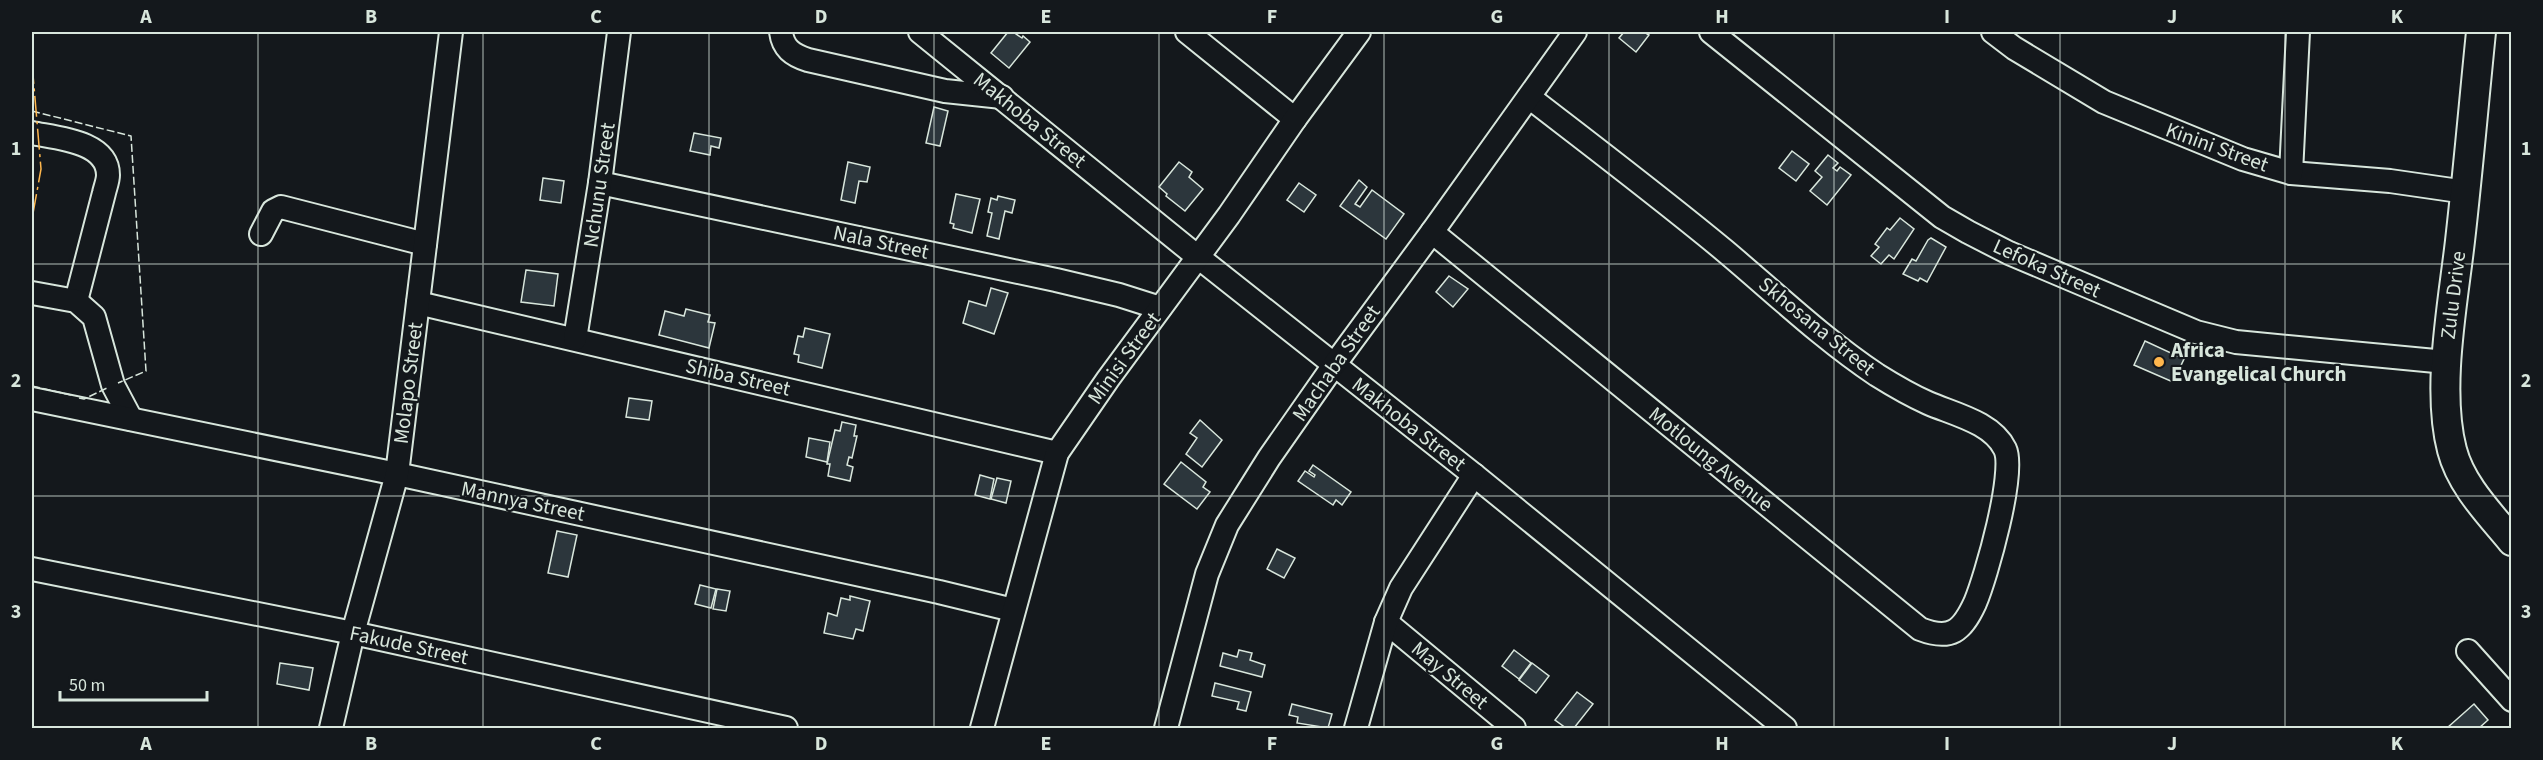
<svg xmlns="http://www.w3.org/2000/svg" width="2543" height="760" viewBox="0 0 2543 760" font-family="'Source Sans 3',sans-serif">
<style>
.building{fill:#2c363c;stroke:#d8e6dc;stroke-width:1.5}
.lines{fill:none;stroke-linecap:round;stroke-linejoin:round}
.minor-casing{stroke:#d8e6dc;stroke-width:26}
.major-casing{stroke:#d8e6dc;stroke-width:32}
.minor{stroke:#14181c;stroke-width:22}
.major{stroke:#14181c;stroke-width:28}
.fence{stroke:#d8e6dc;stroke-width:1.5;stroke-dasharray:8 3;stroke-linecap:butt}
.power{stroke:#ffb74d;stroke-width:1.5;stroke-dasharray:21 4.5 3 4.5;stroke-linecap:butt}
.grid{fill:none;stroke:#d8e6dc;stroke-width:1.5;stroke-opacity:0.55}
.poi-dot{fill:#ffb74d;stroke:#14181c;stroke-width:2}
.labels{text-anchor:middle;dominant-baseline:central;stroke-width:4.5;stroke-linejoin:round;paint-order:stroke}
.street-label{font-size:21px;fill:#d8e6dc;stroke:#14181c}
.poi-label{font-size:21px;font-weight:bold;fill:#d8e6dc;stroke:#14181c;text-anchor:start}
.neatline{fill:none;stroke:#d8e6dc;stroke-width:2}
.grid-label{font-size:20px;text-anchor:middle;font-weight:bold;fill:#d8e6dc}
</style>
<rect width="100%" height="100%" fill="#14181c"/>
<g class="building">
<path d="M1008 32H1013L1022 38 1023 36 1030 42 1009 68 991 53Z"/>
<path d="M1624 32H1644L1649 35 1636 52 1619 38Z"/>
<path d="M934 107 948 111 940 146 926 143Z"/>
<path d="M694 133 721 138 719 148 711 146 710 155 690 151Z"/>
<path d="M1792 151 1809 164 1796 181 1779 168Z"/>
<path d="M1828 155 1838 163 1833 168 1837 171 1840 167 1851 175 1827 205 1810 191 1822 177 1815 171Z"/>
<path d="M848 162 870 167 867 182 859 181 855 203 841 200Z"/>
<path d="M1179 162 1192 172 1189 177 1203 189 1185 211 1166 196 1167 194 1159 187Z"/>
<path d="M543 178 564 181 561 203 540 200Z"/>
<path d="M1359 180 1367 187 1355 204 1360 207 1372 190 1404 214 1386 239 1340 206Z"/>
<path d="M1299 183 1316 195 1304 212 1287 200Z"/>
<path d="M956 194 980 199 972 233 953 228 954 224 950 223Z"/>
<path d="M998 196 1015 200 1012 213 1005 211 999 239 987 236 992 213 988 212 991 198 997 200Z"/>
<path d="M1900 218 1914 229 1894 259 1889 255 1881 264 1871 256 1879 247 1875 244 1887 228 1890 230Z"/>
<path d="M1931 238 1946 247 1927 282 1920 278 1918 281 1903 274 1912 259 1916 261 1928 240Z"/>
<path d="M526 270 558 274 554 306 521 302Z"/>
<path d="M1449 276 1468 289 1453 307 1436 292Z"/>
<path d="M991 288 1008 293 994 334 963 323 969 301 986 306Z"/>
<path d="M686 309 710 315 708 322 715 323 709 348 659 335 665 311 684 316Z"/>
<path d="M805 328 830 334 822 368 798 362 799 355 794 354 798 336 803 337Z"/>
<path d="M2145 341 2184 359 2173 382 2134 365Z"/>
<path d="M629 398 652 401 649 420 626 417Z"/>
<path d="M1200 420 1222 440 1202 467 1186 454 1197 438 1190 433Z"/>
<path d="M842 422 856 425 854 436H857L852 458 849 457 847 465 853 467 850 481 828 476 830 464H827L835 430 840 431Z"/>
<path d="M809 438 830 442 827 462 806 457Z"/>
<path d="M1181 462 1206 482 1203 487 1210 492 1197 509 1164 484Z"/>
<path d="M1313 465 1351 492 1342 505 1336 500 1333 505 1298 481 1305 471 1314 477 1315 475 1309 471Z"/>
<path d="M980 475 994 479 990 499 975 495Z"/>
<path d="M997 478 1011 481 1006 503 991 499Z"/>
<path d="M557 531 577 535 568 577 548 573Z"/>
<path d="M1277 549 1295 558 1284 578 1267 569Z"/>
<path d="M700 585 716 589 711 608 695 604Z"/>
<path d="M717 589 730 591 726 611 713 609Z"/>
<path d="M850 596 870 601 863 631 856 629 853 639 824 633 828 613 837 616 841 598 850 600Z"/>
<path d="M1239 650 1252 653 1250 660 1265 665 1262 677 1220 666 1223 653 1237 657Z"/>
<path d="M1514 650 1531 663 1519 679 1502 666Z"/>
<path d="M280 663 313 668 309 690 277 684Z"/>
<path d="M1532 663 1549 676 1536 693 1519 680Z"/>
<path d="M1215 683 1251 692 1246 711 1237 709 1239 702 1212 696Z"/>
<path d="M1577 692 1593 704 1574 728H1566L1555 720Z"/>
<path d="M1292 704 1332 714 1328 728 1297 723 1298 717 1289 715Z"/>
<path d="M2474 704 2488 720 2479 728H2447Z"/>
</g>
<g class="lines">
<defs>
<g id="minor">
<path d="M781 32C783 48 792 55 808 60L945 91 1002 97"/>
<path d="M920 32 1198 257 1474 475 1785 728"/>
<path d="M1187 32 1295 119"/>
<path d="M1711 32 1942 217 1968 232 2009 253 2196 332 2236 342 2446 362"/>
<path d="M1993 32 2014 48 2104 102 2243 159 2291 173 2390 181 2466 192"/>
<path d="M32 133C56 138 108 141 108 175 108 181 105 188 104 193L76 301"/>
<path d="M2291 173 2298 32"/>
<path d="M600 183 1056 280 1119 295 1160 308"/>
<path d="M1432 232 1920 629C1951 641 1962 631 1975 603 1986 577 2016 472 2005 449 1992 422 1953 414 1928 403 1910 395 1893 385 1877 375 1823 339 1775 293 1725 251 1661 198 1595 148 1529 97"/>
<path d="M261 234 273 211 281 207 425 244"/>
<path d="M32 293 76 301 94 317 113 385 131 419"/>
<path d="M418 303 1057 453"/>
<path d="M575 339 600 183 619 32"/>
<path d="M32 399 397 474 939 592 1013 610"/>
<path d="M32 569 353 633 786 728"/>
<path d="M1386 622 1514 728"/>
<path d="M2468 651 2512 700"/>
<path d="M331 728 353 633 397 474 451 32"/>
<path d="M982 728 1057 453 1108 379 1229 215 1295 119 1359 32"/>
<path d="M1166 728 1207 574 1227 525 1269 458 1334 365 1432 232 1575 32"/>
<path d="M1356 728 1386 622 1401 588 1474 475"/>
</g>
<path id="major" d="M2481 32C2474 101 2468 171 2460 241 2453 303 2436 389 2452 450 2461 485 2489 513 2512 541"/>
</defs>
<use href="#minor" class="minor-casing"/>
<use href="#major" class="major-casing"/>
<use href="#minor" class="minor"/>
<use href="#major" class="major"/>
<g class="fence">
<path d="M32 111 131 136 146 371 118 383"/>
<path d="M32 386 71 395"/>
<path d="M79 398 84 399 107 388"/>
</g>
<path class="power" d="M32 63 41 169 32 219"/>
</g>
<path class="grid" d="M258 32V728M483 32V728M709 32V728M934 32V728M1159 32V728M1384 32V728M1609 32V728M1834 32V728M2060 32V728M2285 32V728M32 264H2512M32 496H2512"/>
<circle class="poi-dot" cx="2159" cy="362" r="6"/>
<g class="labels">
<g class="street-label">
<text transform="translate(1030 120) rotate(39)">Makhoba Street</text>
<text transform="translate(2217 147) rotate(20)">Kinini Street</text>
<text transform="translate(599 185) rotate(-82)">Nchunu Street</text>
<text transform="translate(881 242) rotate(12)">Nala Street</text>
<text transform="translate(2047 268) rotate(24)">Lefoka Street</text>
<text transform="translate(2453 295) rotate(-83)">Zulu Drive</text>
<text transform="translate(1817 326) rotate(39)">Skhosana Street</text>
<text transform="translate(1124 358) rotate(-54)">Minisi Street</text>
<text transform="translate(1336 363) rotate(-55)">Machaba Street</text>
<text transform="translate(738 377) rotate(13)">Shiba Street</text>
<text transform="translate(408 383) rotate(-83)">Molapo Street</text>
<text transform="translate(1409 424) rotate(38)">Makhoba Street</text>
<text transform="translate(1711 459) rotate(39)">Motloung Avenue</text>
<text transform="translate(523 501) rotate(12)">Mannya Street</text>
<text transform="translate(409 645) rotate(12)">Fakude Street</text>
<text transform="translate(1450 675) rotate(40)">May Street</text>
</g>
<g class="poi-label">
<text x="2171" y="350">Africa<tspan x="2171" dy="24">Evangelical Church</tspan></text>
</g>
</g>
<rect width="2543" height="760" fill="none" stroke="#14181c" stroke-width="66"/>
<path d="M60 691v9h147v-9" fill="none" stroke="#d8e6dc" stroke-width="3"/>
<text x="69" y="691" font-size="18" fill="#d8e6dc" stroke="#14181c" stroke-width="4.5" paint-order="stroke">50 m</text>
<rect x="33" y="33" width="2477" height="694" class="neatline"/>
<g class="grid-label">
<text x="146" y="23">A</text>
<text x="371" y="23">B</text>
<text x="596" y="23">C</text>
<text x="821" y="23">D</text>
<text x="1046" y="23">E</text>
<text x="1272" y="23">F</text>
<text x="1497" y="23">G</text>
<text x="1722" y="23">H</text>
<text x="1947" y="23">I</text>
<text x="2172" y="23">J</text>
<text x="2397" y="23">K</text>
<text x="16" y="155">1</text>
<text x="2526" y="155">1</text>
<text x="16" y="387">2</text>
<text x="2526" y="387">2</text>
<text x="16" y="618">3</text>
<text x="2526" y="618">3</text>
<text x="146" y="750">A</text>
<text x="371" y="750">B</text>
<text x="596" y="750">C</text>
<text x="821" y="750">D</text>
<text x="1046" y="750">E</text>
<text x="1272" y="750">F</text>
<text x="1497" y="750">G</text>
<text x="1722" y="750">H</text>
<text x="1947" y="750">I</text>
<text x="2172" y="750">J</text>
<text x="2397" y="750">K</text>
</g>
</svg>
